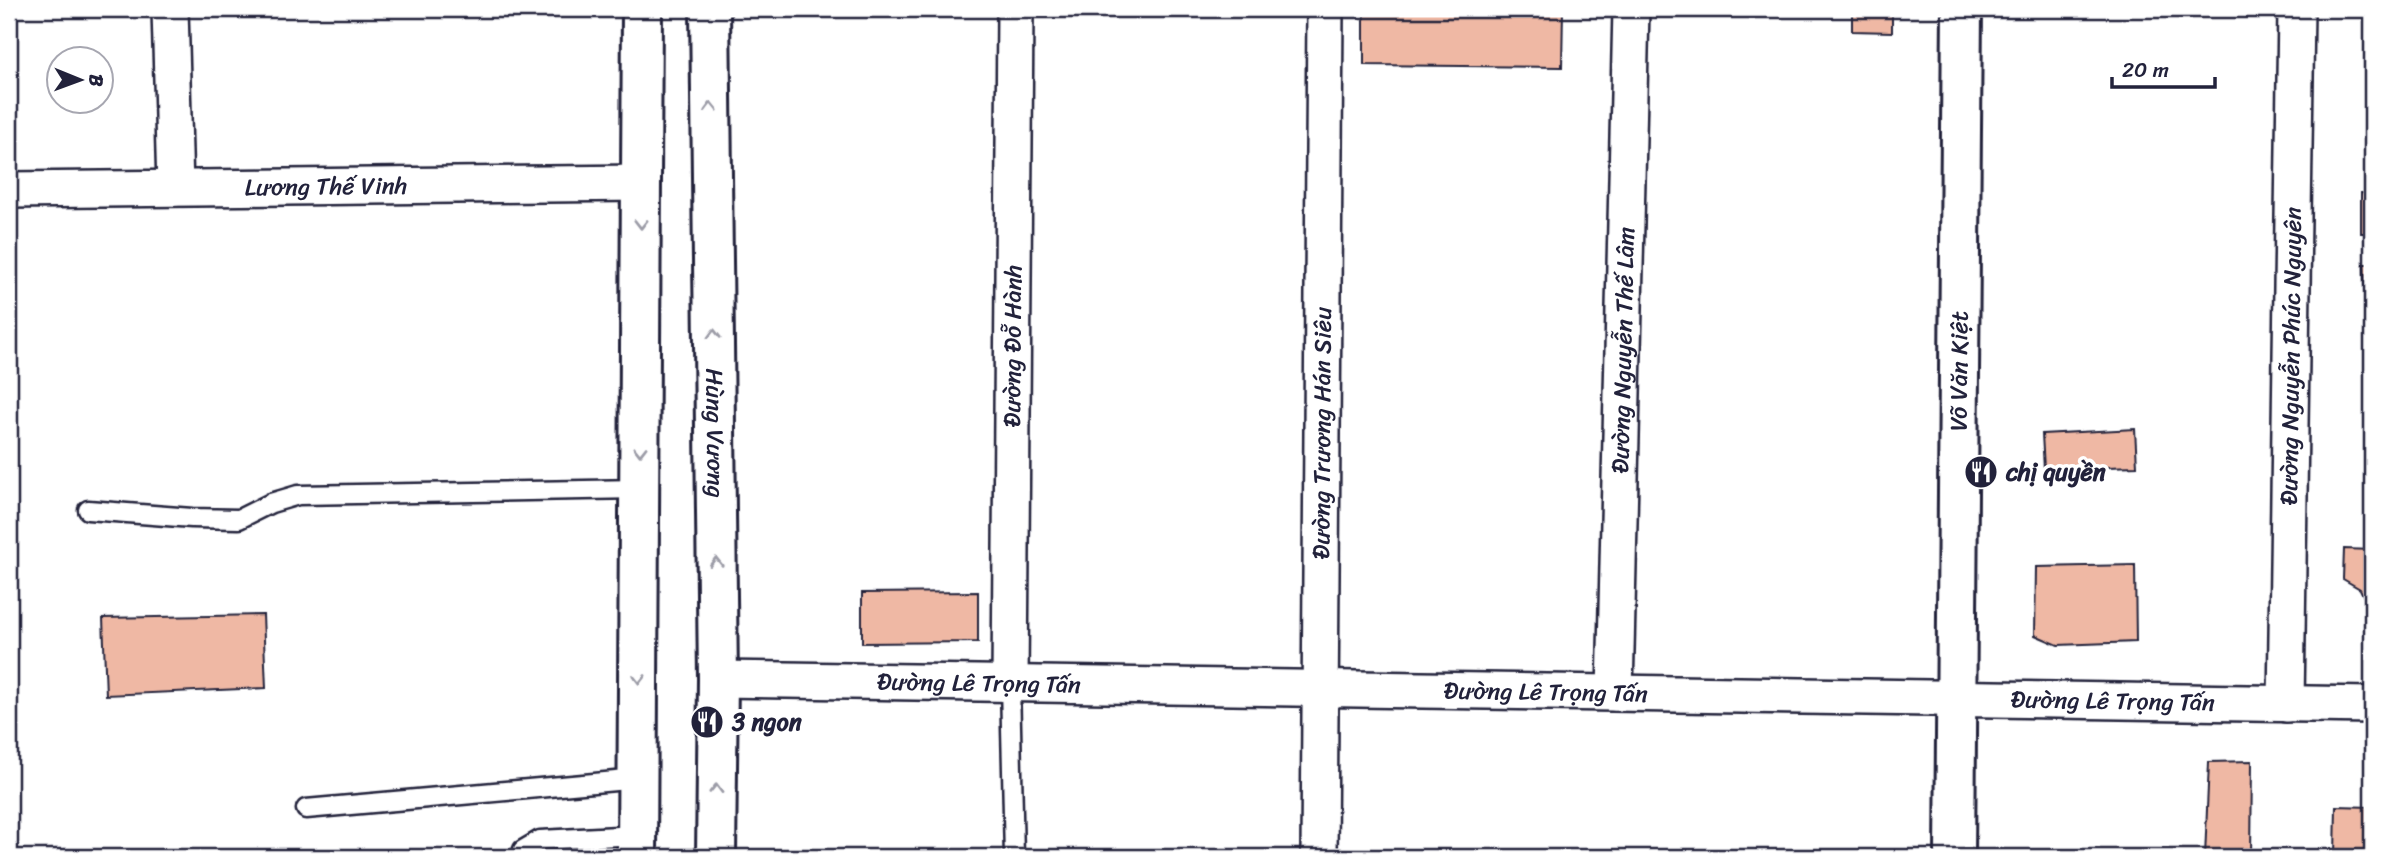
<svg xmlns="http://www.w3.org/2000/svg" width="2381" height="866" viewBox="0 0 2381 866" font-family="Sriracha,sans-serif">
<style>
.building{fill:#efb8a4;stroke:#22223b;stroke-width:2}
.lines{fill:none;stroke-linecap:round;stroke-linejoin:round}
.service-casing{stroke:#22223b;stroke-width:23}
.minor-casing{stroke:#22223b;stroke-width:40}
.tertiary-casing{stroke:#22223b;stroke-width:44}
.primary-casing{stroke:#22223b;stroke-width:44}
.service{stroke:#fff;stroke-width:18}
.minor{stroke:#fff;stroke-width:35}
.tertiary{stroke:#fff;stroke-width:38}
.primary{stroke:#fff;stroke-width:38}
.oneway{stroke:#9c9ca7}
.labels{text-anchor:middle;dominant-baseline:central;stroke-width:7;stroke-linejoin:round;paint-order:stroke}
.street-label{font-size:24px;fill:#22223b;stroke:#fff}
.poi-label{font-size:24px;font-weight:bold;fill:#22223b;stroke:#fff;text-anchor:start}
</style>
<rect width="100%" height="100%" fill="#fff"/>
<filter id="ink" filterUnits="userSpaceOnUse"><feTurbulence type="fractalNoise" baseFrequency=".0143" numOctaves="2"/><feDisplacementMap in="SourceGraphic" scale="14" xChannelSelector="R" yChannelSelector="G"/><feConvolveMatrix kernelMatrix="1 2 1 2 8 2 1 2 1" color-interpolation-filters="sRGB"/></filter>
<g filter="url(#ink)">
<g class="building">
<path d="M1364 9H1563L1562 67 1364 65Z"/>
<path d="M1852 9H1892V32L1852 31Z"/>
<path d="M2361 193 2372 194V233H2361Z"/>
<path d="M2364 264H2372V291L2365 292Z"/>
<path d="M2135 429 2137 466 2044 469 2042 434Z"/>
<path d="M2344 549 2372 550V614L2360 589 2343 579Z"/>
<path d="M2135 565 2136 642 2058 645 2035 635 2036 567Z"/>
<path d="M978 592V642L862 643V593Z"/>
<path d="M263 615 266 688 106 695 103 618Z"/>
<path d="M2252 761 2251 857H2205L2209 762Z"/>
<path d="M2336 806 2372 807V857H2335Z"/>
</g>
<g class="lines">
<defs>
<g id="service">
<path d="M88 510 192 518 239 519 271 503 298 495 640 489"/>
<path d="M1010 684 1014 857"/>
<path d="M306 809 638 779"/>
<path d="M523 857V850L540 840 638 835"/>
</g>
<g id="minor">
<path d="M170 9 175 188"/>
<path id="s1" d="M9 190 642 183"/>
<path id="s2" d="M718 679 2372 705"/>
<path id="s3" d="M1010 684 1015 9"/>
<path id="s4" d="M1615 693 1631 9"/>
<path id="s5" d="M2286 704 2296 9"/>
<path id="s6" d="M1319 857 1325 9"/>
</g>
<g id="tertiary">
<path id="s7" d="M1955 857 1962 9"/>
</g>
<g id="primary">
<path id="s8" d="M710 9 718 679 716 857"/>
<path d="M637 857 642 9"/>
</g>
</defs>
<use href="#service" class="service-casing"/>
<use href="#minor" class="minor-casing"/>
<use href="#tertiary" class="tertiary-casing"/>
<use href="#primary" class="primary-casing"/>
<use href="#service" class="service"/>
<use href="#minor" class="minor"/>
<use href="#tertiary" class="tertiary"/>
<use href="#primary" class="primary"/>
</g>
<defs><path id="oneway-chevron" d="M-2-3.5L2.5 0L-2 3.5" fill="none" stroke-width="1.6" stroke-linecap="round" stroke-linejoin="round" transform="scale(1.75)"/></defs>
<g class="oneway">
<use href="#oneway-chevron" transform="translate(711 107) rotate(-91)"/>
<use href="#oneway-chevron" transform="translate(641 224) rotate(90)"/>
<use href="#oneway-chevron" transform="translate(714 334) rotate(-91)"/>
<use href="#oneway-chevron" transform="translate(640 451) rotate(90)"/>
<use href="#oneway-chevron" transform="translate(716 562) rotate(-91)"/>
<use href="#oneway-chevron" transform="translate(639 679) rotate(90)"/>
<use href="#oneway-chevron" transform="translate(716 789) rotate(-89)"/>
</g>
</g>
<defs>
<symbol id="restaurant-disc" viewBox="-11 -11 22 22"><circle r="9.5" fill="#22223b" stroke="#fff"/><path d="M-5-6h1v4h1v-4h1v4h1v-4h1v5L-1.5 .5V6h-2V.5L-5-1ZM5-6V6H3V1.5H1.5Q1.5-4 5-6Z" fill="#fff"/></symbol>
</defs>
<g fill-rule="evenodd">
<use href="#restaurant-disc" x="1962" y="453" width="38" height="38"/>
<use href="#restaurant-disc" x="688" y="703" width="38" height="38"/>
</g>
<g class="labels">
<g class="street-label">
<text stroke="none"><textPath href="#s1" startOffset="317">Lương Thế Vinh</textPath></text>
<text stroke="none"><textPath href="#s3" startOffset="338">Đường Đỗ Hành</textPath></text>
<text stroke="none"><textPath href="#s4" startOffset="343">Đường Nguyễn Thế Lâm</textPath></text>
<text stroke="none"><textPath href="#s5" startOffset="348">Đường Nguyễn Phúc Nguyên</textPath></text>
<text stroke="none"><textPath href="#s7" startOffset="486">Võ Văn Kiệt</textPath></text>
<text stroke="none"><textPath href="#s8" startOffset="424">Hùng Vương</textPath></text>
<text stroke="none"><textPath href="#s6" startOffset="424">Đường Trương Hán Siêu</textPath></text>
<text stroke="none"><textPath href="#s2" startOffset="261">Đường Lê Trọng Tấn</textPath></text>
<text stroke="none"><textPath href="#s2" startOffset="828">Đường Lê Trọng Tấn</textPath></text>
<text stroke="none"><textPath href="#s2" startOffset="1395">Đường Lê Trọng Tấn</textPath></text>
</g>
<g class="poi-label">
<text x="2006" y="472">chị quyền</text>
<text x="732" y="722">3 ngon</text>
</g>
</g>
<rect width="2381" height="866" fill="none" stroke="#fff" stroke-width="35"/>
<rect x="18" y="18" width="2346" height="831" fill="none" stroke="#22223b" stroke-width="2.5" filter="url(#ink)"/>
<g transform="translate(80 80) rotate(91)"><circle r="33" fill="#ffffff" stroke="#a7a7b1" stroke-width="2"/>
<path d="M0-5L12 26L0 18L-12 26Z" fill="#22223b"/>
<text y="-10" font-size="19" font-weight="bold" text-anchor="middle" fill="#22223b">B</text>
</g>
<path d="M2112 77v10h103v-10" fill="none" stroke="#22223b" stroke-width="3.5"/>
<text x="2122" y="77" font-size="21" fill="#22223b" stroke="#ffffff" stroke-width="5" paint-order="stroke">20 m</text>
</svg>
